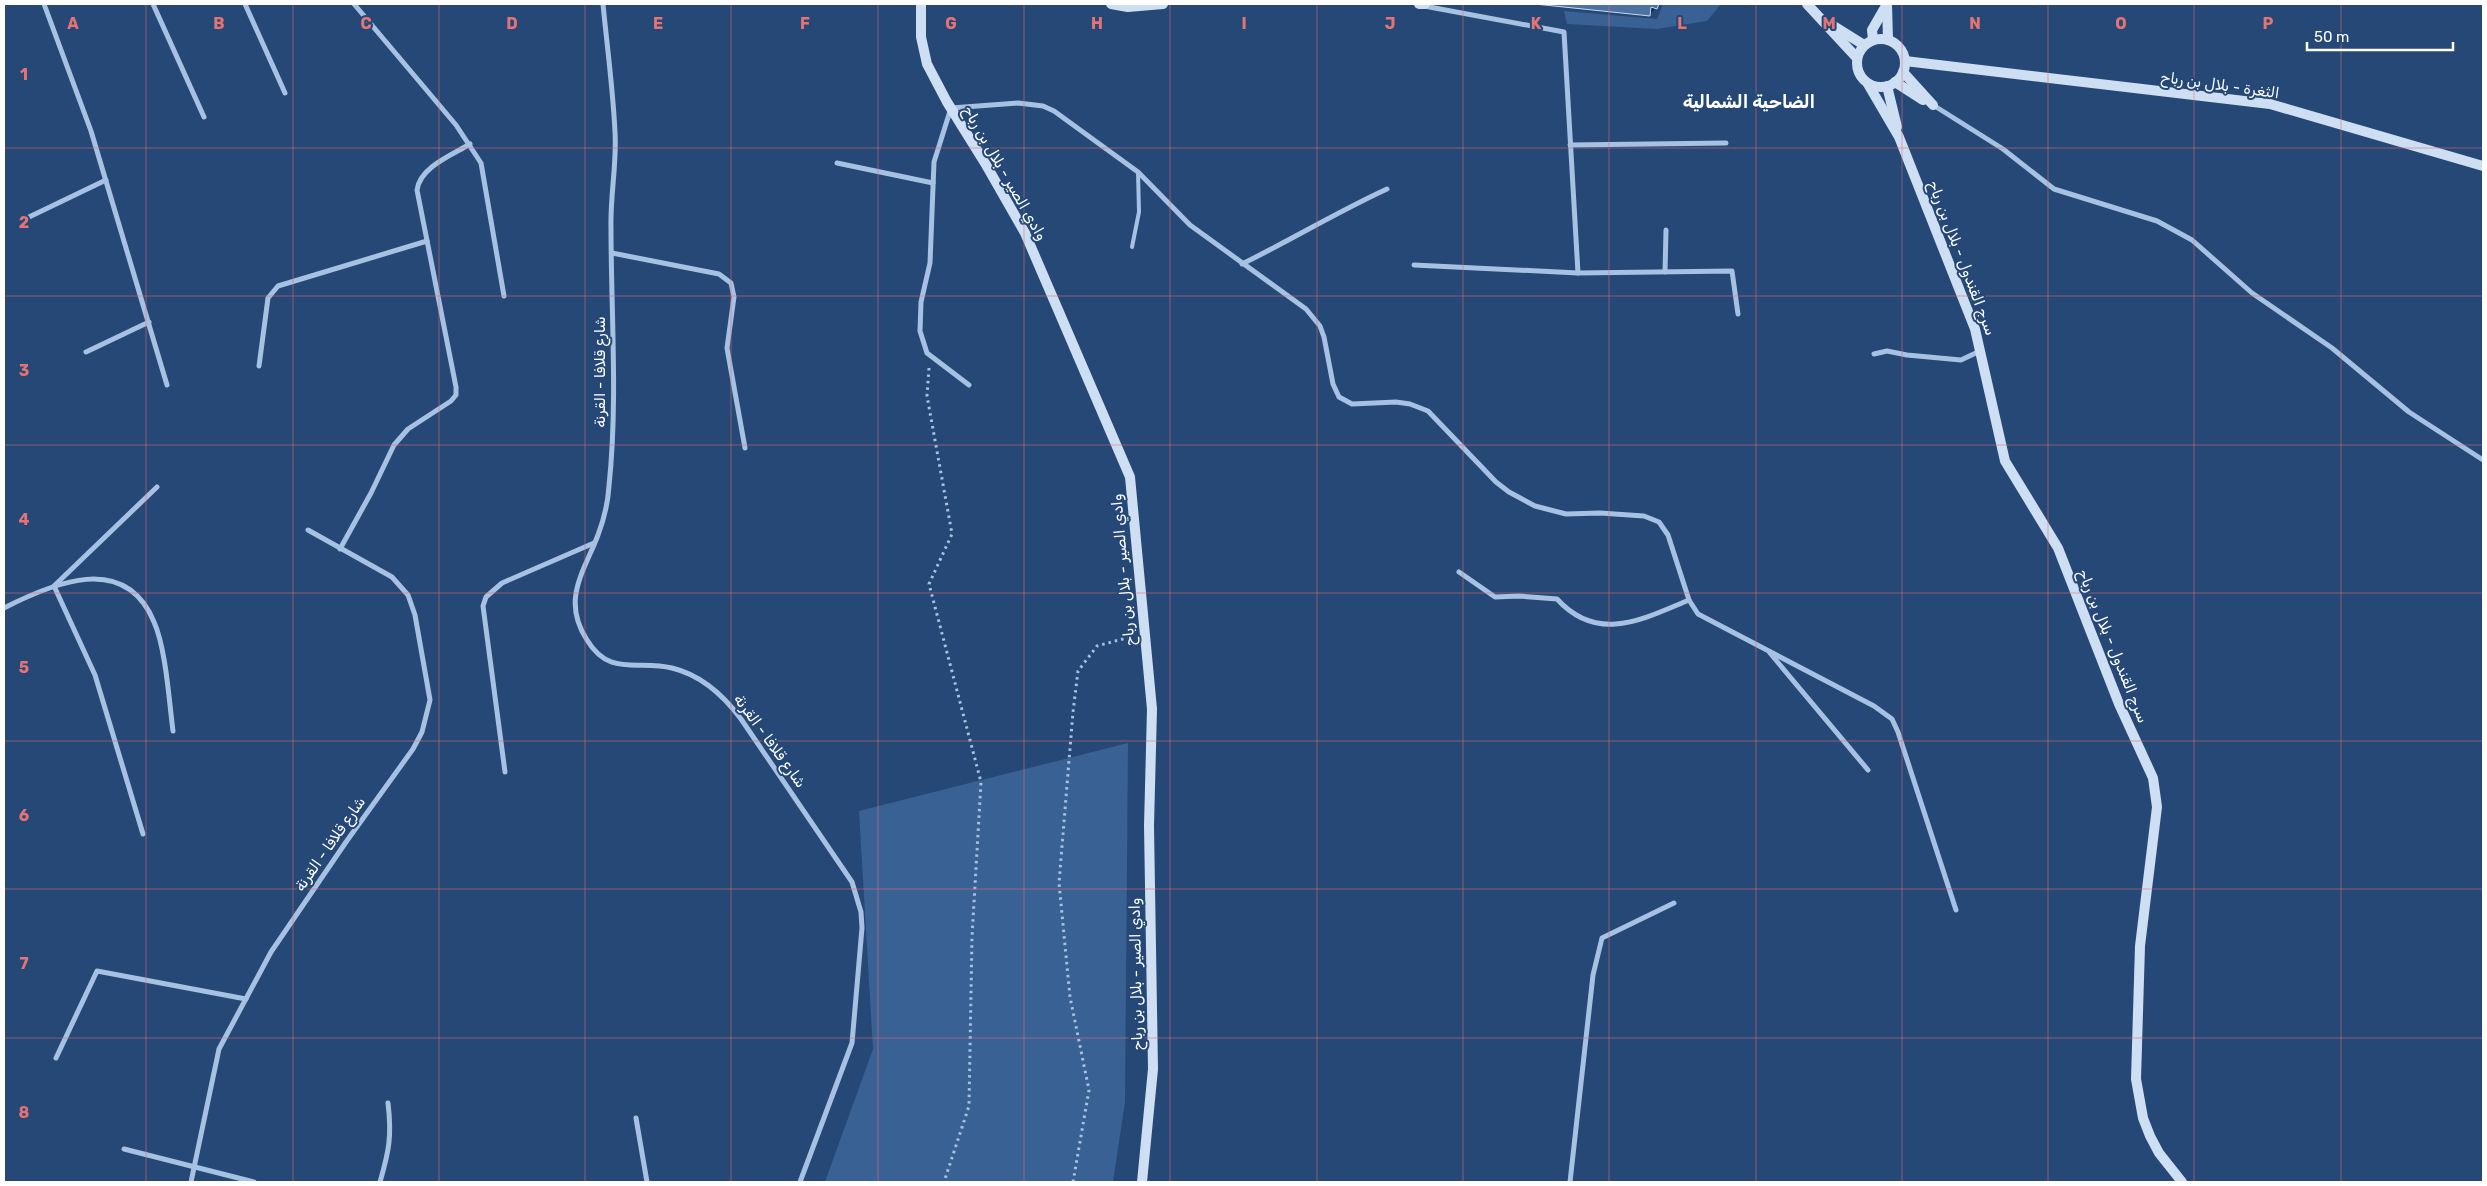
<svg xmlns="http://www.w3.org/2000/svg" width="2487" height="1186" viewBox="0 0 2487 1186" font-family="Rubik,'Noto Sans Arabic',sans-serif">
<style>
.green{fill:#396194}
.shadow{fill:#0007}
.building{fill:#4d71a0;stroke:#c8dbf2}
.lines{fill:none;stroke-linecap:round;stroke-linejoin:round}
.path{stroke:#a6c1e2;stroke-width:3;stroke-dasharray:2.5 4;stroke-linecap:butt}
.lane{stroke:#a6c1e2;stroke-width:4}
.street{stroke:#a6c1e2;stroke-width:5}
.secondary{stroke:#cedef3;stroke-width:10}
.grid{fill:none;stroke:#e47373;stroke-width:1;stroke-opacity:0.55}
.labels{text-anchor:middle;dominant-baseline:central;stroke-width:4;stroke-linejoin:round;paint-order:stroke}
.street-label{font-size:15px;fill:#fff;stroke:#254876}
.quarter-label{font-size:18px;font-weight:bold;fill:#fff;stroke:#254876}
.grid-label{font-size:16px;text-anchor:middle;font-weight:bold;fill:#e47373;stroke:#254876;stroke-width:4;stroke-linejoin:round;paint-order:stroke}
</style>
<rect width="100%" height="100%" fill="#254876"/>
<g class="green">
<path d="M1663 4H1721L1707 21 1657 29 1567 24 1564 11 1657 19Z"/>
<path d="M1128 743 1125 1102 1113 1182H825L873 1049 859 811Z"/>
</g>
<path class="shadow" d="M1547 4H1660L1649 15Z"/>
<path class="building" d="M1535 4H1659L1657 9 1651 7 1650 16Z"/>
<g class="lines">
<g class="path">
<path d="M929 368 927 396 952 534 929 584 981 782 972 937 969 1106 944 1182"/>
<path d="M1073 1182 1089 1090 1070 997 1059 883 1073 712 1078 671 1097 646 1130 637"/>
</g>
<path class="lane" d="M1132 247 1139 212 1138 172"/>
<g class="street">
<path d="M44 4 91 131 167 385"/>
<path d="M153 4 204 117"/>
<path d="M245 4 285 93"/>
<path d="M354 4 456 125 481 163 504 296"/>
<path d="M603 4C607 46 613 89 615 132 617 164 610 196 611 228 611 314 618 400 609 486 608 503 604 519 598 535 584 572 561 600 587 640 610 678 638 659 672 668 701 675 724 696 741 719L852 882 861 912 862 928 852 1043 800 1182"/>
<path d="M1424 6 1564 32 1578 273 1732 271 1738 314"/>
<path d="M1933 105 2003 149 2054 189 2157 221 2192 240 2252 293 2332 348 2409 412 2483 460"/>
<path d="M1570 145 1726 143"/>
<path d="M837 163 933 183"/>
<path d="M27 218 106 180"/>
<path d="M612 253 719 274 731 283 734 297 727 348 745 448"/>
<path d="M1242 264C1291 240 1337 212 1387 189"/>
<path d="M1414 265 1578 273"/>
<path d="M1665 272 1666 230"/>
<path d="M86 352 149 322"/>
<path d="M1874 354 1887 351 1907 355 1961 360 1980 351"/>
<path d="M259 366 268 298 278 286 427 241"/>
<path d="M969 385 927 353 920 331 921 302 930 263 934 162 951 108 1018 103 1043 106 1054 111 1138 172 1190 225 1306 309 1320 326 1324 337 1333 384 1339 397 1352 404 1396 402 1410 404 1428 411 1496 482 1509 492 1535 506 1566 514 1600 513 1644 516 1659 522 1668 535 1689 600 1698 614 1874 706 1892 719 1898 732 1956 910"/>
<path d="M340 549 371 493 394 445 408 429 451 401 456 395V387L417 190C420 167 452 155 470 144"/>
<path d="M1459 572 1495 597 1519 596 1557 599C1598 644 1643 619 1689 600"/>
<path d="M4 608C53 583 125 552 154 622 166 649 169 701 173 731"/>
<path d="M1770 653 1868 770"/>
<path d="M505 772 483 606 486 597 502 583 594 543"/>
<path d="M143 834 95 675 54 586 157 487"/>
<path d="M56 1058 97 971 246 999"/>
<path d="M636 1118 647 1182"/>
<path d="M124 1149 254 1182"/>
<path d="M191 1182 219 1049 271 952 346 842 413 749 422 732 430 700 415 615 408 595 392 577 308 530"/>
<path d="M380 1182C389 1151 392 1136 388 1103"/>
<path d="M1570 1182 1593 975 1602 938 1674 903"/>
</g>
<g class="secondary">
<path d="M921 4V37L927 64 947 102 985 163 1025 233 1130 477 1152 709 1149 826 1153 1069 1142 1182"/>
<path d="M1111 4 1128 7 1163 4"/>
<path d="M1419 4H1425"/>
<path d="M1807 4 1857 58"/>
<path d="M1887 4 1888 40"/>
<path d="M1832 25 1864 45"/>
<circle cx="1881" cy="63" r="24"/>
<path d="M1873 40 1872 30 1887 4"/>
<path d="M1905 61 2270 104 2483 166"/>
<path d="M1903 72 1933 105"/>
<path d="M1895 82 1923 100"/>
<path d="M1868 84 1899 137 1975 329 2005 461 2058 548 2119 704 2153 778 2157 807 2140 946 2136 1079 2143 1118 2150 1136 2159 1153 2182 1182"/>
<path d="M1887 86 1897 127"/>
</g>
</g>
<path class="grid" d="M146 4V1182M293 4V1182M439 4V1182M585 4V1182M731 4V1182M878 4V1182M1024 4V1182M1170 4V1182M1317 4V1182M1463 4V1182M1609 4V1182M1756 4V1182M1902 4V1182M2048 4V1182M2194 4V1182M2341 4V1182M4 148H2483M4 296H2483M4 445H2483M4 593H2483M4 741H2483M4 889H2483M4 1038H2483"/>
<g class="labels">
<g class="street-label">
<text transform="translate(2220 85) rotate(8)">الثغرة - بلال بن رباح</text>
<text transform="translate(1005 173) rotate(60)">وادي الصير - بلال بن رباح</text>
<text transform="translate(1962 258) rotate(69)">سرج القندول - بلال بن رباح</text>
<text transform="translate(600 372) rotate(-90)">شارع قلافا - القرنة</text>
<text transform="translate(1123 570) rotate(-95)">وادي الصير - بلال بن رباح</text>
<text transform="translate(2113 646) rotate(68)">سرج القندول - بلال بن رباح</text>
<text transform="translate(770 741) rotate(54)">شارع قلافا - القرنة</text>
<text transform="translate(330 844) rotate(-55)">شارع قلافا - القرنة</text>
<text transform="translate(1136 974) rotate(-91)">وادي الصير - بلال بن رباح</text>
</g>
<g class="quarter-label">
<text x="1749" y="102">الضاحية الشمالية</text>
</g>
</g>
<g class="grid-label">
<text x="73" y="29">A</text>
<text x="219" y="29">B</text>
<text x="366" y="29">C</text>
<text x="512" y="29">D</text>
<text x="658" y="29">E</text>
<text x="805" y="29">F</text>
<text x="951" y="29">G</text>
<text x="1097" y="29">H</text>
<text x="1244" y="29">I</text>
<text x="1390" y="29">J</text>
<text x="1536" y="29">K</text>
<text x="1682" y="29">L</text>
<text x="1829" y="29">M</text>
<text x="1975" y="29">N</text>
<text x="2121" y="29">O</text>
<text x="2268" y="29">P</text>
<text x="24" y="80">1</text>
<text x="24" y="228">2</text>
<text x="24" y="376">3</text>
<text x="24" y="525">4</text>
<text x="24" y="673">5</text>
<text x="24" y="821">6</text>
<text x="24" y="969">7</text>
<text x="24" y="1118">8</text>
</g>
<rect width="2487" height="1186" fill="none" stroke="#ffffff" stroke-width="10"/>
<path d="M2307 42v8h146v-8" fill="none" stroke="#ffffff" stroke-width="2.5"/>
<text x="2314" y="42" font-size="15" fill="#ffffff" stroke="#254876" stroke-width="4" paint-order="stroke">50 m</text>
</svg>
